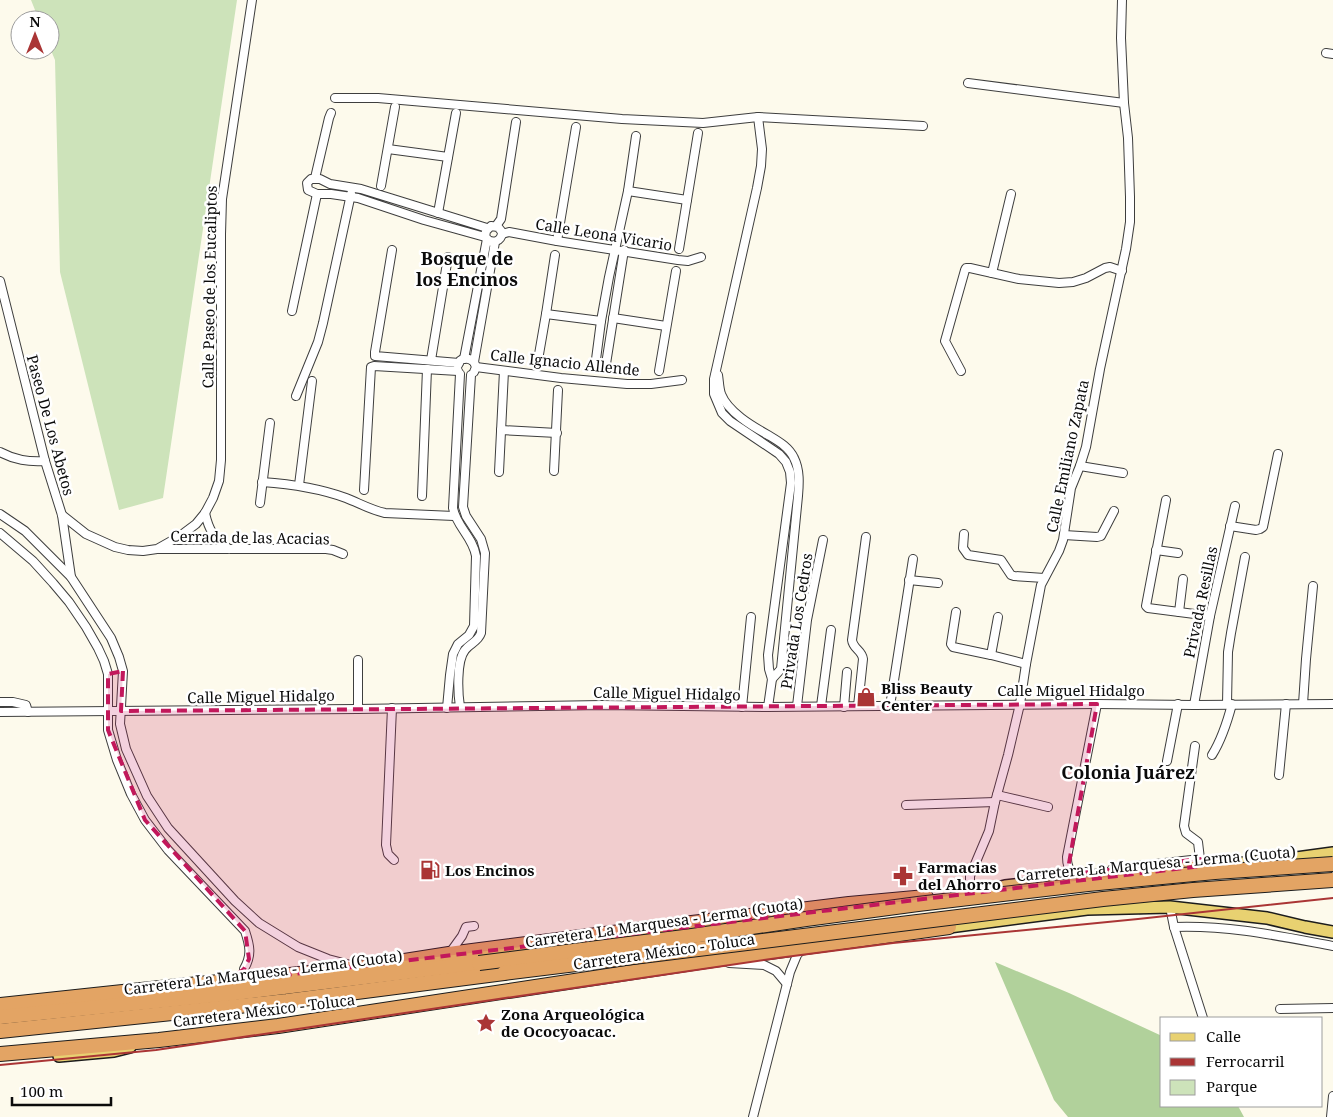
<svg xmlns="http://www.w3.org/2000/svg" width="1333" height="1117" viewBox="0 0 1333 1117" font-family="'Noto Serif',serif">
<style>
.green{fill:#cde3ba}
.forest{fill:#b1d19b}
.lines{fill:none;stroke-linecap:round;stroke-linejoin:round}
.primary-tunnel{stroke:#d9d6ca;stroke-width:11;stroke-dasharray:11 5.5;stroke-linecap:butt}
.minor-casing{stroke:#3e3e3e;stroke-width:10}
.primary-casing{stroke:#1c1c1c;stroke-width:14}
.motorway-casing{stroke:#1c1c1c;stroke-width:16}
.minor{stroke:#fff;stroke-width:8}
.primary{stroke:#e8d171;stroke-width:11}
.motorway{stroke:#e3a464;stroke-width:14}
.rail{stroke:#aa3535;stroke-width:2}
.motorway-bridge-casing{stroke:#1c1c1c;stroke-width:16;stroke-linecap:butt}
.motorway-bridge{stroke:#e3a464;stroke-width:14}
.marked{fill:#c2185b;fill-opacity:0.2;stroke:#c2185b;stroke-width:4;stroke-dasharray:10 6;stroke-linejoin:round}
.labels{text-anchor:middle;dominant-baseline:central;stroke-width:5;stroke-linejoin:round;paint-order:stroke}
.street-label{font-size:15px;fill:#0b0b0b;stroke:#fff}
.poi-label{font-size:15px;font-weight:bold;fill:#0b0b0b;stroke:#fff;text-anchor:start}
.quarter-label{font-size:18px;font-weight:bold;fill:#0b0b0b;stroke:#fff}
</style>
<rect width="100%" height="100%" fill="#fdfaec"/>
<path class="green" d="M31 0H237L163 498 119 510 60 272 55 60 50 48V20H39Z"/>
<path class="forest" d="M995 962 1069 993 1162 1036V1106H1238L1244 1117H1068L1054 1100Z"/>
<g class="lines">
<path class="primary-tunnel" d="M1120 873C1126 872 1134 871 1140 872 1154 876 1158 894 1149 905 1146 907 1142 909 1138 910"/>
<defs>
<g id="minor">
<path d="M1326 53 1333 54"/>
<path d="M968 83 1124 103"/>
<path d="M335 98H378L622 119 703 123 758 117 923 126"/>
<path d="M758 117 762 149 761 166 757 188 714 379V394L722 413 730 421 779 454 786 462 790 472 791 483 768 655 769 669 772 679 768 707"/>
<path d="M388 149 448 157"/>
<path d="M315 178 329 118 331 113"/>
<path d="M381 186 395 107"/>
<path d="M628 191 687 200"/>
<path d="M438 213 456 113"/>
<path d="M496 226 501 219 516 122"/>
<path d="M502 234 509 232 557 241 678 260 688 261 701 257"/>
<path d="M485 237 486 231 491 226 498 227 502 232C502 242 491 245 485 237L424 220 358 198 331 194H317L308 190 307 183 311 179H320L330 184 361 189 487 228"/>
<path d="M557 241 576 127"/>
<path d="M679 249 698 133"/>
<path d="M392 250 375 352V356L459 363"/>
<path d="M992 273 1011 194"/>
<path d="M0 281 45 461 62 515 71 577"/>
<path d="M292 311 317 194"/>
<path d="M546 314 601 321"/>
<path d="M613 318 666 326"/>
<path d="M464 359 487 239"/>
<path d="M431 360 448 257"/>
<path d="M538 360 546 314 555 255"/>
<path d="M606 364 624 250"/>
<path d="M458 365C460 357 468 357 474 362"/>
<path d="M476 367 561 378 627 384H651L682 380"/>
<path d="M595 367 601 321 609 277 628 191 636 136"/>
<path d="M659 371 676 271"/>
<path d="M961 371 945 341 965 270 966 268H970L1019 279 1059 283 1073 282 1086 278 1105 268 1110 267 1122 271"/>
<path d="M474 372 476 367 474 362 495 242"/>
<path d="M718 375C719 381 719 388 721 394 728 412 752 426 768 435 778 441 789 447 794 458 800 470 799 484 798 496L781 669 772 679"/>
<path d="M296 396 318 342 323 323 351 194"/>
<path d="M501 430 557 433"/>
<path d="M0 452C15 460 28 462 45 461"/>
<path d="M1080 466 1123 473"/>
<path d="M554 471 558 390"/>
<path d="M499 472 504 371"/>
<path d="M262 482C291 484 319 488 346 498 359 503 371 510 385 513L454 516"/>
<path d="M299 485 312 381"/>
<path d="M364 490 371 367 374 366 458 371"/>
<path d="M422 496 427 369"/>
<path d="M1166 500 1146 606 1148 608 1210 616"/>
<path d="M260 503 270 423"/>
<path d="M205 513C209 531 214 538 229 549"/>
<path d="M0 514 25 531 71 577 111 638 119 657 123 671 120 724 126 749 147 796 168 828 235 901 259 923 298 947 328 959 351 965"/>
<path d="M62 515 86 534 115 547 128 550 143 551 157 549 180 536 196 524 205 513 213 498 219 481 221 460V234L222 199 252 0"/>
<path d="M1230 526 1256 530 1260 529 1263 527 1278 454"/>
<path d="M0 533 33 561 53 583 69 602 86 627 98 648 104 661 108 674V730L117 760 131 794 145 820 168 850 245 931C250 946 252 955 244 969"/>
<path d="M964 534 963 548 968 555 1001 560 1011 575 1014 576 1044 578"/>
<path d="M1064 535 1097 537 1101 536 1114 511"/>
<path d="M159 549H326L333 550 343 554"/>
<path d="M1156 550 1178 553"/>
<path d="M909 580 938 583"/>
<path d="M956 612 951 644 953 647 991 655 1026 664"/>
<path d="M1179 612 1183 579"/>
<path d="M991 655 998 617"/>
<path d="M358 660V709"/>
<path d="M0 702H13L26 705 28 712"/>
<path d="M1227 704 1228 652 1231 633 1245 557"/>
<path d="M1303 704 1306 659 1313 586"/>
<path d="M1194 705 1210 616 1235 506"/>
<path d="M797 706 807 620 823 540"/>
<path d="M821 706 831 630"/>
<path d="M858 706 863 659C862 650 853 649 852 640L866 537"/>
<path d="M890 706 913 559"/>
<path d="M460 707C458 694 456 661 465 650 470 643 478 642 481 633L485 553 481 539 466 516 463 507 471 375"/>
<path d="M742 707 751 617"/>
<path d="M844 707 847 672"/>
<path d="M392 708 386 845 388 854 394 860"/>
<path d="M447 708 450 675 453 654 458 644 469 635 474 626 476 556C473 537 456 526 453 508L460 374"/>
<path d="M0 712 358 709 602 705 768 707 1097 704 1194 705 1333 704"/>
<path d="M1195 746 1184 826 1186 833 1198 842 1200 859"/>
<path d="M1212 755C1222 739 1227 723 1232 704"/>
<path d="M1167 761 1178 704"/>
<path d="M1279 775 1286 704"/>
<path d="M997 795 1048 807"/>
<path d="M906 805 995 802"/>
<path d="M1112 869 1200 859 1201 866"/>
<path d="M1086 872C1073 874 1067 872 1067 857L1097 704"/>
<path d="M975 892 970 882V876L989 831 995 802 1008 755 1020 704 1026 664 1041 585 1059 551 1063 540 1071 488 1080 466 1086 447 1100 369 1126 249 1130 222V197L1128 138 1124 103 1121 38 1122 0"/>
<path d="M1170 907 1174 927 1203 1018"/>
<path d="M1174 927C1229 925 1279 936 1333 946"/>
<path d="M449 954 462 936 466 927 474 926"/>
<path d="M729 963 764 965 776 971 787 984"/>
<path d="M1280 1009 1333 1008"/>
<path d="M753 1117 790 972 797 955 804 947"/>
<path d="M1331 1117 1333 1096"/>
</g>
<g id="primary">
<path d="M1176 869 1289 859 1333 853"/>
<path d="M986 891 1005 886 1120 873"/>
<path d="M949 927 1087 909 1170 907 1267 918 1305 927 1333 932"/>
<path d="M59 1056 114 1051 130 1047"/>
</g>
<g id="motorway">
<path d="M0 1005 179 986 360 968 449 954 675 925 849 904 926 897"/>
<path d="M0 1017 227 994 479 963"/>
<path d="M0 1031 287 1001 504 973"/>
<path d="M0 1054 159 1040 278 1026 706 961 949 927"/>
</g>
</defs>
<use href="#minor" class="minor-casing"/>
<use href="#primary" class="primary-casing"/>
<use href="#motorway" class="motorway-casing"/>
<use href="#minor" class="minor"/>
<use href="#primary" class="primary"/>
<use href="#motorway" class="motorway"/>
<path class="rail" d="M0 1065 156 1050 492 1000 778 958 893 943 1138 919 1333 898"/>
<defs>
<g id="motorway-bridge">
<path d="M479 963 692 936 806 919 918 904 1088 884 1215 872 1333 864"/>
<path d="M504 973 1103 899 1193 890 1333 880"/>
</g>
</defs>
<use href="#motorway-bridge" class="motorway-bridge-casing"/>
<use href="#motorway-bridge" class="motorway-bridge"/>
</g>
<path class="marked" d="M123 671 121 711 1097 704 1068 869 1081 873 1200 859 1201 866 226 982 244 969 249 959 245 931 145 820 108 730V674Z"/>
<defs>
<symbol id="shop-bare" viewBox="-9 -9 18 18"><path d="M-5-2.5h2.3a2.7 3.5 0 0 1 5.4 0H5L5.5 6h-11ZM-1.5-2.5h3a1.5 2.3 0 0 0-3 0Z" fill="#aa3535" stroke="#fff" stroke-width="2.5" paint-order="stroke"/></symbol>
<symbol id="fuel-bare" viewBox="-9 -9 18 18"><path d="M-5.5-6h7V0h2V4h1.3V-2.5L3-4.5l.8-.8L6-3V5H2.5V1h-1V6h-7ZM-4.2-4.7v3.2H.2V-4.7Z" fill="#aa3535" stroke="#fff" stroke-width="2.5" paint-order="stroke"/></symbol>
<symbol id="pharmacy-bare" viewBox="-9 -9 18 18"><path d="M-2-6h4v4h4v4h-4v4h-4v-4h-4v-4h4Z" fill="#aa3535" stroke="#fff" stroke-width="2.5" paint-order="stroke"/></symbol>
<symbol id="sight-bare" viewBox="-9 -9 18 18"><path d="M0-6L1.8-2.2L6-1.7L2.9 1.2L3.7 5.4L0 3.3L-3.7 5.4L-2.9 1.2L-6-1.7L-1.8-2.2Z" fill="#aa3535" stroke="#fff" stroke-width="2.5" paint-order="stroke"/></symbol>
</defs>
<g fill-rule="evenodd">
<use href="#shop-bare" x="852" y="683" width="28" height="28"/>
<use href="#fuel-bare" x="416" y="856" width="28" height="28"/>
<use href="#pharmacy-bare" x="889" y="862" width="28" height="28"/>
<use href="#sight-bare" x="472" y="1009" width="28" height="28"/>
</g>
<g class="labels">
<g class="street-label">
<text transform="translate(604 234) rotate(9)">Calle Leona Vicario</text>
<text transform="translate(209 287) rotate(-89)">Calle Paseo de los Eucaliptos</text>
<text transform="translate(565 362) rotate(6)">Calle Ignacio Allende</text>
<text transform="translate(51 425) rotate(75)">Paseo De Los Abetos</text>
<text transform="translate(1067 456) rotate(-78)">Calle Emiliano Zapata</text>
<text transform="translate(250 537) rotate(1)">Cerrada de las Acacias</text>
<text transform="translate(1200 602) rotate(-78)">Privada Resillas</text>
<text transform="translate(796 621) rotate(-81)">Privada Los Cedros</text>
<text x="1071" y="690">Calle Miguel Hidalgo</text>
<text transform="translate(667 693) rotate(1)">Calle Miguel Hidalgo</text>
<text transform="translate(261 696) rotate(-1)">Calle Miguel Hidalgo</text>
<text transform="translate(1156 863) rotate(-5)">Carretera La Marquesa - Lerma (Cuota)</text>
<text transform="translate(664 922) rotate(-8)">Carretera La Marquesa - Lerma (Cuota)</text>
<text transform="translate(664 951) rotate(-8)">Carretera México - Toluca</text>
<text transform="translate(263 972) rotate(-7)">Carretera La Marquesa - Lerma (Cuota)</text>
<text transform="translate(264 1010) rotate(-7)">Carretera México - Toluca</text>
</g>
<g class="poi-label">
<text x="881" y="688">Bliss Beauty<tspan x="881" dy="17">Center</tspan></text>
<text x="918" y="867">Farmacias<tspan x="918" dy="17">del Ahorro</tspan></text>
<text x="445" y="870">Los Encinos</text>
<text x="501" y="1014">Zona Arqueológica<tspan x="501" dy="17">de Ococyoacac.</tspan></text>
</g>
<g class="quarter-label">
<text x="467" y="258">Bosque de<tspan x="467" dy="21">los Encinos</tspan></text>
<text x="1128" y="772">Colonia Juárez</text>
</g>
</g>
<rect x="1160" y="1017" width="162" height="90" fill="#ffffff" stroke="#9d9d9d"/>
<rect x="1170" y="1033" width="25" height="8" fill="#e8d171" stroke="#9d9d9d"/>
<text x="1206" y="1042" font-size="15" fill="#0b0b0b">Calle</text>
<rect x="1170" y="1058" width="25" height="8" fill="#aa3535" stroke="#9d9d9d"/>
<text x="1206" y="1067" font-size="15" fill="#0b0b0b">Ferrocarril</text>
<rect x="1170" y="1080" width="25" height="15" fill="#cde3ba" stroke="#9d9d9d"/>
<text x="1206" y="1092" font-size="15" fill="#0b0b0b">Parque</text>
<g transform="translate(35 35)"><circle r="24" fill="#ffffff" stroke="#9d9d9d"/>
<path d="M0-4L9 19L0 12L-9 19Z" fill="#aa3535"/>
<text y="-8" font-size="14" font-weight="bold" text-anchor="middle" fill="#0b0b0b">N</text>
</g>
<path d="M12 1097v8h99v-8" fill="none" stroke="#0b0b0b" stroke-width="2.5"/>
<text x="20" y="1097" font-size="15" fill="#0b0b0b" stroke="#ffffff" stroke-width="4" paint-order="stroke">100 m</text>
</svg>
